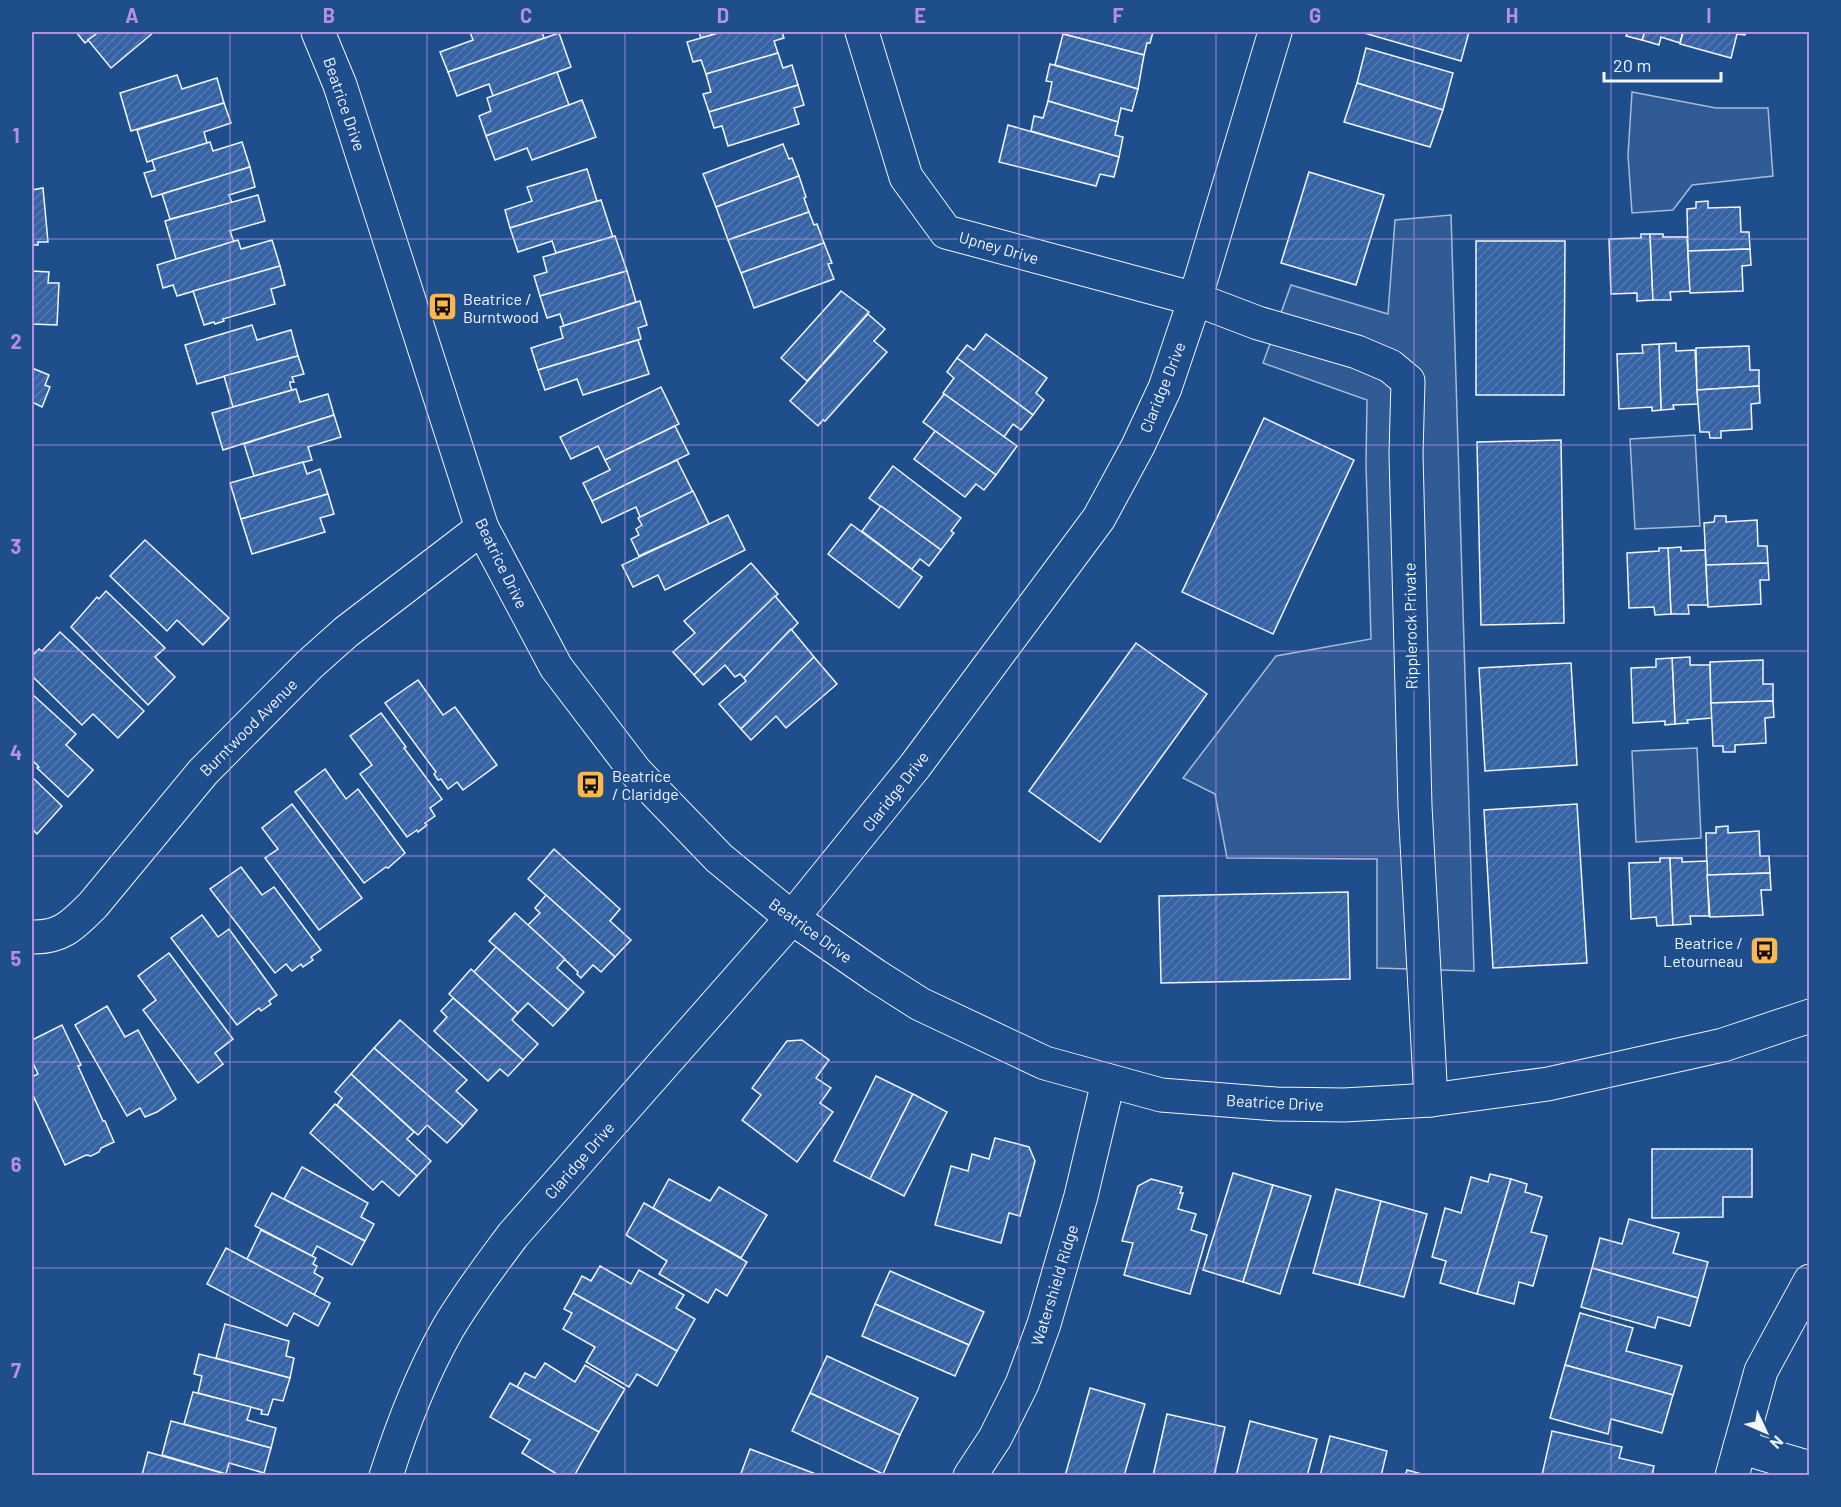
<svg xmlns="http://www.w3.org/2000/svg" width="1841" height="1507" viewBox="0 0 1841 1507" font-family="Barlow,sans-serif">
<style>
.parking{fill:#305b95;stroke:#a8bbd7;stroke-width:1.5}
.building{fill:url(#building-hatch);stroke:#f2f6ff;stroke-width:1.5}
.lines{fill:none;stroke-linecap:round;stroke-linejoin:round}
.minor-casing{stroke:#f2f6ff;stroke-width:35}
.tertiary-casing{stroke:#f2f6ff;stroke-width:35}
.minor{stroke:#1f4e8c;stroke-width:33}
.tertiary{stroke:#1f4e8c;stroke-width:33}
.grid{fill:none;stroke:#b691df;stroke-width:1.5;stroke-opacity:0.55}
.labels{text-anchor:middle;dominant-baseline:central;stroke-width:4.5;stroke-linejoin:round;paint-order:stroke}
.street-label{font-size:16px;fill:#f2f6ff;stroke:#1f4e8c}
.poi-label{font-size:16px;fill:#f2f6ff;stroke:#1f4e8c;text-anchor:start}
.neatline{fill:none;stroke:#b691df;stroke-width:2}
.grid-label{font-size:20px;text-anchor:middle;font-weight:bold;fill:#b691df}
</style>
<defs>
<pattern id="building-hatch" width="6" height="6" patternUnits="userSpaceOnUse" patternTransform="scale(1.5)"><rect width="6" height="6" fill="#3563a3"/><path d="M-1 1l2-2M0 6l6-6M5 7l2-2" fill="none" stroke="#537ab1"/></pattern>
</defs>
<rect width="100%" height="100%" fill="#1f4e8c"/>
<g class="parking">
<path d="M1632 92 1716 108H1768L1773 176 1692 185 1673 210 1632 213 1628 155Z"/>
<path d="M1451 215 1474 971 1377 968V859L1227 858 1215 794 1183 778 1276 656 1371 639 1366 464 1367 400 1263 363 1291 285 1388 314 1395 220Z"/>
<path d="M1695 435 1700 526 1635 529 1630 439Z"/>
<path d="M1697 748 1701 838 1636 842 1632 751Z"/>
</g>
<g class="building">
<path d="M76 32H99L85 43Z"/>
<path d="M99 32H154L111 68 88 40Z"/>
<path d="M470 32H542L544 38 448 72 440 52 473 40Z"/>
<path d="M699 32H722L701 38Z"/>
<path d="M722 32H782L784 38 774 41 778 53 706 74 701 60 693 62 687 42Z"/>
<path d="M1061 32H1153L1150 43H1147L1144 55 1063 34Z"/>
<path d="M1364 32H1469L1461 61 1364 33Z"/>
<path d="M1628 32H1645L1642 40 1626 36Z"/>
<path d="M1645 32H1683L1680 43 1661 37 1659 45 1642 40Z"/>
<path d="M1683 32H1746L1745 35 1737 34 1731 58 1680 44Z"/>
<path d="M559 33 571 67 493 96 489 84 457 96 448 72Z"/>
<path d="M1063 34 1144 55 1138 89 1055 65Z"/>
<path d="M1366 48 1453 73 1443 110 1357 83Z"/>
<path d="M778 53 783 68 792 65 798 85 709 112 703 94 711 92 706 74Z"/>
<path d="M1050 64 1138 89 1132 111 1121 108 1118 122 1048 101 1052 82 1046 81Z"/>
<path d="M557 72 569 105 486 136 479 116 491 111 487 98Z"/>
<path d="M177 75 182 89 217 78 224 103 131 131 120 93Z"/>
<path d="M1357 83 1443 110 1430 147 1344 122Z"/>
<path d="M798 85 804 105 794 108 799 124 728 146 722 126 714 128 709 112Z"/>
<path d="M582 100 596 137 532 160 527 148 495 160 486 136Z"/>
<path d="M1048 101 1118 122 1115 135 1123 137 1119 157 1031 131 1034 116 1043 118Z"/>
<path d="M224 103 231 123 204 132 207 143 147 162 137 130Z"/>
<path d="M1008 125 1119 157 1114 177 1100 174 1096 186 999 162Z"/>
<path d="M210 142 213 151 242 142 250 167 152 197 144 173 155 170 152 160Z"/>
<path d="M783 144 789 159 792 158 799 176 716 207 703 174Z"/>
<path d="M250 167 255 187 229 195 232 203 170 219 162 194Z"/>
<path d="M587 169 597 201 510 228 505 210 532 201 527 187Z"/>
<path d="M1309 172 1384 195 1356 285 1281 263Z"/>
<path d="M799 176 806 197 804 198 809 212 728 240 716 207Z"/>
<path d="M43 188 48 242H38V245H32V190Z"/>
<path d="M258 195 265 221 230 231 234 242 176 259 165 221Z"/>
<path d="M601 200 613 237 556 253 552 241 518 252 510 228Z"/>
<path d="M1708 201V208L1740 207 1741 232H1749L1750 249 1688 251 1687 209 1696 208V202Z"/>
<path d="M809 212 814 225 817 224 824 243 741 273 728 240Z"/>
<path d="M1641 234H1650L1653 300 1637 301V293L1611 294 1609 239 1641 238Z"/>
<path d="M1650 234H1663V237H1687L1690 291 1670 292 1671 300H1653Z"/>
<path d="M615 236 627 271 540 296 534 276 547 272 543 257Z"/>
<path d="M238 240 241 249 272 240 280 266 177 296 173 285 163 288 157 265Z"/>
<path d="M1476 241H1565L1564 395H1476Z"/>
<path d="M824 243 832 263 828 264 834 279 754 308 741 273Z"/>
<path d="M1750 249 1751 265 1742 266 1743 291 1690 293 1688 251Z"/>
<path d="M280 266 285 285 271 289 275 304 223 319 224 321 215 324 214 322 204 325 193 291Z"/>
<path d="M32 271 49 272 48 283H59L57 325 32 324Z"/>
<path d="M627 271 636 302 564 326 560 314 547 318 540 296Z"/>
<path d="M841 291 869 312 807 381 781 358Z"/>
<path d="M640 301 647 325 638 328 641 339 538 370 531 348 563 338 560 327Z"/>
<path d="M868 314 885 329 874 341 887 352 825 421 823 420 818 426 790 401Z"/>
<path d="M252 325 257 340 291 330 298 356 197 384 185 345Z"/>
<path d="M986 334 1047 378 1036 393 1044 400 1033 415 957 358 967 345 974 350Z"/>
<path d="M638 340 649 374 583 395 577 379 545 390 538 370Z"/>
<path d="M1676 343V351L1695 350 1698 404 1673 405 1674 409 1661 410 1659 344Z"/>
<path d="M1659 344 1661 410 1652 411V407L1619 409 1617 354 1643 353 1642 345Z"/>
<path d="M1749 346 1750 370H1759V386L1697 390 1696 348Z"/>
<path d="M298 356 304 374 292 377 294 382H290V385L292 390 233 407 224 376Z"/>
<path d="M957 358 1033 415 1021 430 1013 424 1004 437 943 393 954 378 947 372Z"/>
<path d="M32 368 49 375 45 385 50 387 42 407 32 402Z"/>
<path d="M1759 386 1760 403 1751 404 1752 429 1721 431V438H1710L1709 432H1700L1697 390Z"/>
<path d="M661 387 679 424 605 460 598 446 571 459 560 437Z"/>
<path d="M296 389 300 402 328 394 334 415 223 450 212 413Z"/>
<path d="M944 394 1017 446 996 475 923 422Z"/>
<path d="M334 415 341 437 308 447 312 460 254 476 244 444Z"/>
<path d="M1264 418 1354 460 1273 634 1182 592Z"/>
<path d="M675 426 689 454 592 501 583 483 610 470 605 460Z"/>
<path d="M935 431 996 475 984 490 976 484 965 497 914 459Z"/>
<path d="M1561 440 1564 623 1481 625 1477 442Z"/>
<path d="M677 460 693 492 640 517 636 507 602 523 592 501Z"/>
<path d="M303 462 307 474 320 469 328 494 241 519 230 483Z"/>
<path d="M893 466 961 518 951 531 954 533 941 550 869 498Z"/>
<path d="M693 491 709 524 639 556 631 539 639 535 636 529 642 525 638 518Z"/>
<path d="M328 494 334 514 320 518 325 532 252 554 241 519Z"/>
<path d="M881 506 941 550 929 566 920 559 912 569 862 531Z"/>
<path d="M728 515 745 550 665 590 658 575 633 587 622 565Z"/>
<path d="M1715 516H1726V522L1757 520 1758 546H1767L1768 563 1706 565 1704 523 1714 522Z"/>
<path d="M851 524 922 577 899 608 828 554Z"/>
<path d="M145 540 229 618 203 645 177 620 167 631 110 576Z"/>
<path d="M1681 547V551L1705 550 1708 605H1688L1689 614H1671L1668 548Z"/>
<path d="M1659 548H1668L1671 614 1655 615 1654 607 1629 608 1627 553 1659 551Z"/>
<path d="M751 563 778 594 694 675 673 652 695 633 684 621Z"/>
<path d="M1768 563 1769 580H1760L1761 604 1708 607 1706 565Z"/>
<path d="M106 591 165 648 155 657 175 677 148 705 71 627 97 597 99 599Z"/>
<path d="M775 596 798 623 744 678 740 674 735 677 725 665 703 685 694 675Z"/>
<path d="M791 629 814 657 741 729 719 704 746 681 744 678Z"/>
<path d="M60 632 144 711 118 738 93 714 82 725 32 676 33 661 32 656 39 649 42 651Z"/>
<path d="M1136 643 1207 694 1100 842 1029 791Z"/>
<path d="M814 657 837 684 786 728 776 716 751 740 741 729Z"/>
<path d="M1690 657V665H1710L1712 718 1687 720 1688 723 1675 724 1672 658Z"/>
<path d="M1672 658 1675 724 1665 725V721L1633 723 1631 668 1656 667V659Z"/>
<path d="M1763 660V684H1773V701L1711 703 1710 662Z"/>
<path d="M1571 663 1577 765 1485 771 1479 668Z"/>
<path d="M418 680 443 715 455 707 497 765 463 790 457 782 448 789 441 779 438 780 434 774 436 772 385 703Z"/>
<path d="M32 694 76 734 66 745 93 770 68 797 37 768 39 767 32 760Z"/>
<path d="M1773 701 1774 717 1765 718 1766 743 1735 745V752H1723V746H1713L1711 703Z"/>
<path d="M381 713 406 747 404 748 442 799 430 808 435 816 425 823 427 825 418 832 417 830 407 837 360 774 372 765 350 736Z"/>
<path d="M325 769 346 799 358 789 405 853 388 868 386 867 364 883 295 792Z"/>
<path d="M32 777 62 806 37 834 32 829Z"/>
<path d="M292 804 362 898 319 930 265 858 278 849 262 828Z"/>
<path d="M1577 804 1587 963 1493 968 1484 810Z"/>
<path d="M1728 826V833L1759 831 1760 856H1769L1770 873 1707 875 1706 833H1716V827Z"/>
<path d="M554 849 620 909 610 921 631 940 615 957 528 879Z"/>
<path d="M1660 858H1670L1673 925 1657 926 1656 917 1631 919 1629 863 1660 862Z"/>
<path d="M1670 858H1682V862L1707 861 1709 916H1690L1691 924 1673 925Z"/>
<path d="M241 867 262 895 274 887 321 950 311 957 313 960 303 967 301 964 292 971 286 964 275 973 210 889Z"/>
<path d="M1770 873 1771 890H1761L1763 915 1710 917 1707 875Z"/>
<path d="M1348 892 1350 979 1161 983 1159 896Z"/>
<path d="M546 895 615 957 601 972 593 965 581 978 577 974 578 972 528 925 540 913 535 908Z"/>
<path d="M515 913 565 959 557 968 584 992 568 1010 489 941Z"/>
<path d="M202 915 218 937 229 929 277 995 269 1001 271 1004 261 1011 259 1008 237 1025 171 938Z"/>
<path d="M496 947 568 1010 553 1026 528 1003 518 1013 474 972Z"/>
<path d="M169 953 233 1039 215 1053 223 1064 198 1083 143 1010 156 1000 138 976Z"/>
<path d="M471 969 518 1013 512 1020 538 1044 523 1060 449 994Z"/>
<path d="M453 998 523 1060 508 1076 500 1069 488 1081 434 1031 447 1017 441 1011Z"/>
<path d="M107 1006 125 1037 138 1030 176 1099 157 1112 145 1117 140 1108 127 1116 75 1025Z"/>
<path d="M400 1020 467 1080 456 1091 477 1110 463 1126 374 1048Z"/>
<path d="M62 1025 81 1065 78 1066 103 1121H105L114 1142 101 1148 99 1152 91 1156 86 1155 65 1165 32 1093V1077L38 1074 32 1061V1040Z"/>
<path d="M802 1040 829 1060 816 1078 831 1088 820 1103 833 1112 797 1162 742 1120 761 1095 752 1088 787 1041Z"/>
<path d="M374 1048 463 1126 447 1143 427 1125 418 1135 351 1074Z"/>
<path d="M351 1074 414 1132 407 1139 431 1161 417 1176 337 1105 342 1098 335 1092Z"/>
<path d="M876 1076 913 1094 870 1179 834 1161Z"/>
<path d="M913 1094 947 1112 904 1196 870 1179Z"/>
<path d="M335 1104 417 1176 399 1196 382 1181 373 1190 310 1133Z"/>
<path d="M995 1138 1029 1147 1035 1161 1020 1216 1009 1213 1001 1243 935 1225 951 1166 968 1171 972 1154 989 1159Z"/>
<path d="M1652 1149H1752V1197H1723V1217L1652 1218Z"/>
<path d="M302 1167 368 1203 361 1217 374 1224 365 1241 284 1199Z"/>
<path d="M1233 1173 1273 1185 1243 1282 1203 1270Z"/>
<path d="M1490 1174 1511 1179 1477 1294 1440 1283 1446 1261 1432 1257 1445 1208 1461 1213 1471 1177 1488 1182Z"/>
<path d="M669 1179 710 1201 719 1187 767 1215 741 1258 653 1208Z"/>
<path d="M1151 1179 1182 1187 1180 1193H1183L1178 1209 1196 1214 1191 1230 1207 1235 1190 1294 1124 1275 1133 1243 1122 1241 1138 1186Z"/>
<path d="M1511 1179 1527 1184 1525 1192 1542 1197 1531 1232 1547 1236 1533 1286 1519 1282 1514 1304 1477 1294Z"/>
<path d="M1273 1185 1311 1196 1280 1294 1243 1282Z"/>
<path d="M1336 1189 1381 1201 1359 1285 1313 1273Z"/>
<path d="M272 1193 365 1241 352 1265 317 1246 312 1256 255 1226Z"/>
<path d="M1381 1201 1427 1214 1404 1297 1359 1285Z"/>
<path d="M644 1203 747 1262 727 1296 716 1289 708 1303 659 1274 667 1261 626 1235Z"/>
<path d="M1629 1219 1679 1233 1673 1253 1708 1262 1698 1298 1592 1268 1600 1238 1622 1244Z"/>
<path d="M261 1230 316 1258 313 1264 317 1266 314 1273 323 1278 314 1295 247 1259Z"/>
<path d="M226 1248 330 1303 318 1326 294 1313 287 1326 207 1284Z"/>
<path d="M600 1266 631 1284 639 1270 684 1295 676 1308 695 1319 677 1351 573 1293 582 1276 591 1281Z"/>
<path d="M1592 1268 1698 1298 1690 1326 1658 1317 1655 1328 1581 1307Z"/>
<path d="M890 1271 984 1312 969 1345 875 1304Z"/>
<path d="M573 1293 677 1351 657 1386 637 1374 629 1387 586 1362 595 1347 563 1329 572 1313 564 1309Z"/>
<path d="M875 1304 969 1345 955 1376 862 1336Z"/>
<path d="M1580 1313 1633 1328 1626 1351 1682 1366 1673 1395 1565 1365Z"/>
<path d="M225 1324 289 1341 286 1356 294 1358 290 1378 216 1358Z"/>
<path d="M199 1354 290 1378 283 1401 273 1399 268 1415 261 1414 262 1410 198 1393 202 1376 194 1374Z"/>
<path d="M827 1356 918 1398 900 1435 810 1393Z"/>
<path d="M545 1363 575 1382 585 1365 625 1389 599 1432 517 1387 525 1373 535 1378Z"/>
<path d="M1565 1365 1673 1395 1662 1433 1611 1419 1608 1434 1550 1418Z"/>
<path d="M510 1383 599 1432 574 1476H560L522 1453 530 1440 490 1417Z"/>
<path d="M1090 1388 1145 1404 1124 1476H1065Z"/>
<path d="M193 1392 251 1407 247 1420 276 1428 271 1448 184 1424Z"/>
<path d="M810 1393 900 1435 883 1474 792 1431Z"/>
<path d="M1167 1414 1225 1427 1214 1476H1153Z"/>
<path d="M171 1421 271 1448 264 1473 229 1463 226 1474 162 1455Z"/>
<path d="M1250 1421 1317 1439 1307 1476H1236Z"/>
<path d="M1552 1431 1622 1447 1619 1458 1654 1466 1652 1476 1542 1475Z"/>
<path d="M1330 1436 1387 1451 1381 1476H1320Z"/>
<path d="M750 1449 821 1476H740Z"/>
<path d="M148 1452 229 1475V1476L142 1475Z"/>
<path d="M1407 1470 1429 1476H1405Z"/>
</g>
<g class="lines">
<defs>
<g id="minor">
<path d="M862 32 906 177 946 232 1195 299 1258 323 1357 352 1390 366 1408 381 1406 454 1415 806 1431 1100"/>
<path d="M32 937C61 938 73 925 93 905L203 772 309 665 346 632 482 528"/>
<path d="M1740 1447 1810 1468"/>
<path d="M970 1476 995 1438 1022 1384 1044 1324 1081 1196 1108 1082"/>
<path d="M1732 1476 1761 1371 1810 1281"/>
</g>
<g id="tertiary">
<path d="M318 32 340 85 482 528 556 667 636 772 719 858 792 918 876 976 920 1004 1045 1063 1161 1095 1276 1104 1344 1105 1431 1100 1548 1084 1723 1045 1810 1016"/>
<path d="M386 1476C402 1426 421 1376 447 1330 466 1297 490 1266 513 1235L792 918 915 766 1099 518 1138 446 1165 388 1195 299 1275 32"/>
</g>
</defs>
<use href="#minor" class="minor-casing"/>
<use href="#tertiary" class="tertiary-casing"/>
<use href="#minor" class="minor"/>
<use href="#tertiary" class="tertiary"/>
</g>
<path class="grid" d="M230 32V1476M427 32V1476M625 32V1476M822 32V1476M1019 32V1476M1216 32V1476M1414 32V1476M1611 32V1476M32 239H1810M32 445H1810M32 651H1810M32 856H1810M32 1062H1810M32 1268H1810"/>
<defs>
<symbol id="bus-square" viewBox="-11 -11 22 22"><rect x="-9" y="-9" width="18" height="18" rx="4" fill="#ffb74d" stroke="#1f4e8c"/><path d="M-5-6H5V4H4V6H2V4H-2V6H-4V4H-5ZM-3.5-4V0h7V-4ZM-3.5 1.2v1.5H-2V1.2ZM2 1.2v1.5H3.5V1.2Z" fill="#111"/></symbol>
</defs>
<g fill-rule="evenodd">
<use href="#bus-square" x="426" y="290" width="33" height="33"/>
<use href="#bus-square" x="574" y="768" width="33" height="33"/>
<use href="#bus-square" x="1748" y="934" width="33" height="33"/>
</g>
<g class="labels">
<g class="street-label">
<text transform="translate(345 104) rotate(71)">Beatrice Drive</text>
<text transform="translate(999 247) rotate(16)">Upney Drive</text>
<text transform="translate(1162 387) rotate(-68)">Claridge Drive</text>
<text transform="translate(502 563) rotate(64)">Beatrice Drive</text>
<text transform="translate(1410 626) rotate(-91)">Ripplerock Private</text>
<text transform="translate(248 727) rotate(-45)">Burntwood Avenue</text>
<text transform="translate(895 791) rotate(-52)">Claridge Drive</text>
<text transform="translate(811 930) rotate(36)">Beatrice Drive</text>
<text transform="translate(1275 1102) rotate(3)">Beatrice Drive</text>
<text transform="translate(579 1160) rotate(-49)">Claridge Drive</text>
<text transform="translate(1054 1285) rotate(-73)">Watershield Ridge</text>
</g>
<g class="poi-label">
<text x="463" y="298">Beatrice /<tspan x="463" dy="18">Burntwood</tspan></text>
<text x="612" y="775">Beatrice<tspan x="612" dy="18">/ Claridge</tspan></text>
<text x="1743" y="942" text-anchor="end">Beatrice /<tspan x="1743" dy="18">Letourneau</tspan></text>
</g>
</g>
<rect width="1841" height="1507" fill="none" stroke="#1f4e8c" stroke-width="66"/>
<g transform="translate(1766 1432) rotate(134)" stroke="#1f4e8c" stroke-width="4.5" paint-order="stroke">
<path d="M0-4.5L10 22L0 15L-10 22Z" fill="#f2f6ff"/>
<text y="-9" font-size="16" font-weight="bold" text-anchor="middle" fill="#f2f6ff">N</text>
</g>
<path d="M1604 72v9h117v-9" fill="none" stroke="#f2f6ff" stroke-width="3"/>
<text x="1613" y="72" font-size="18" fill="#f2f6ff" stroke="#1f4e8c" stroke-width="4.5" paint-order="stroke">20 m</text>
<rect x="33" y="33" width="1775" height="1441" class="neatline"/>
<g class="grid-label">
<text x="132" y="23">A</text>
<text x="329" y="23">B</text>
<text x="526" y="23">C</text>
<text x="723" y="23">D</text>
<text x="920" y="23">E</text>
<text x="1118" y="23">F</text>
<text x="1315" y="23">G</text>
<text x="1512" y="23">H</text>
<text x="1709" y="23">I</text>
<text x="16" y="143">1</text>
<text x="16" y="349">2</text>
<text x="16" y="554">3</text>
<text x="16" y="760">4</text>
<text x="16" y="966">5</text>
<text x="16" y="1172">6</text>
<text x="16" y="1378">7</text>
</g>
</svg>
